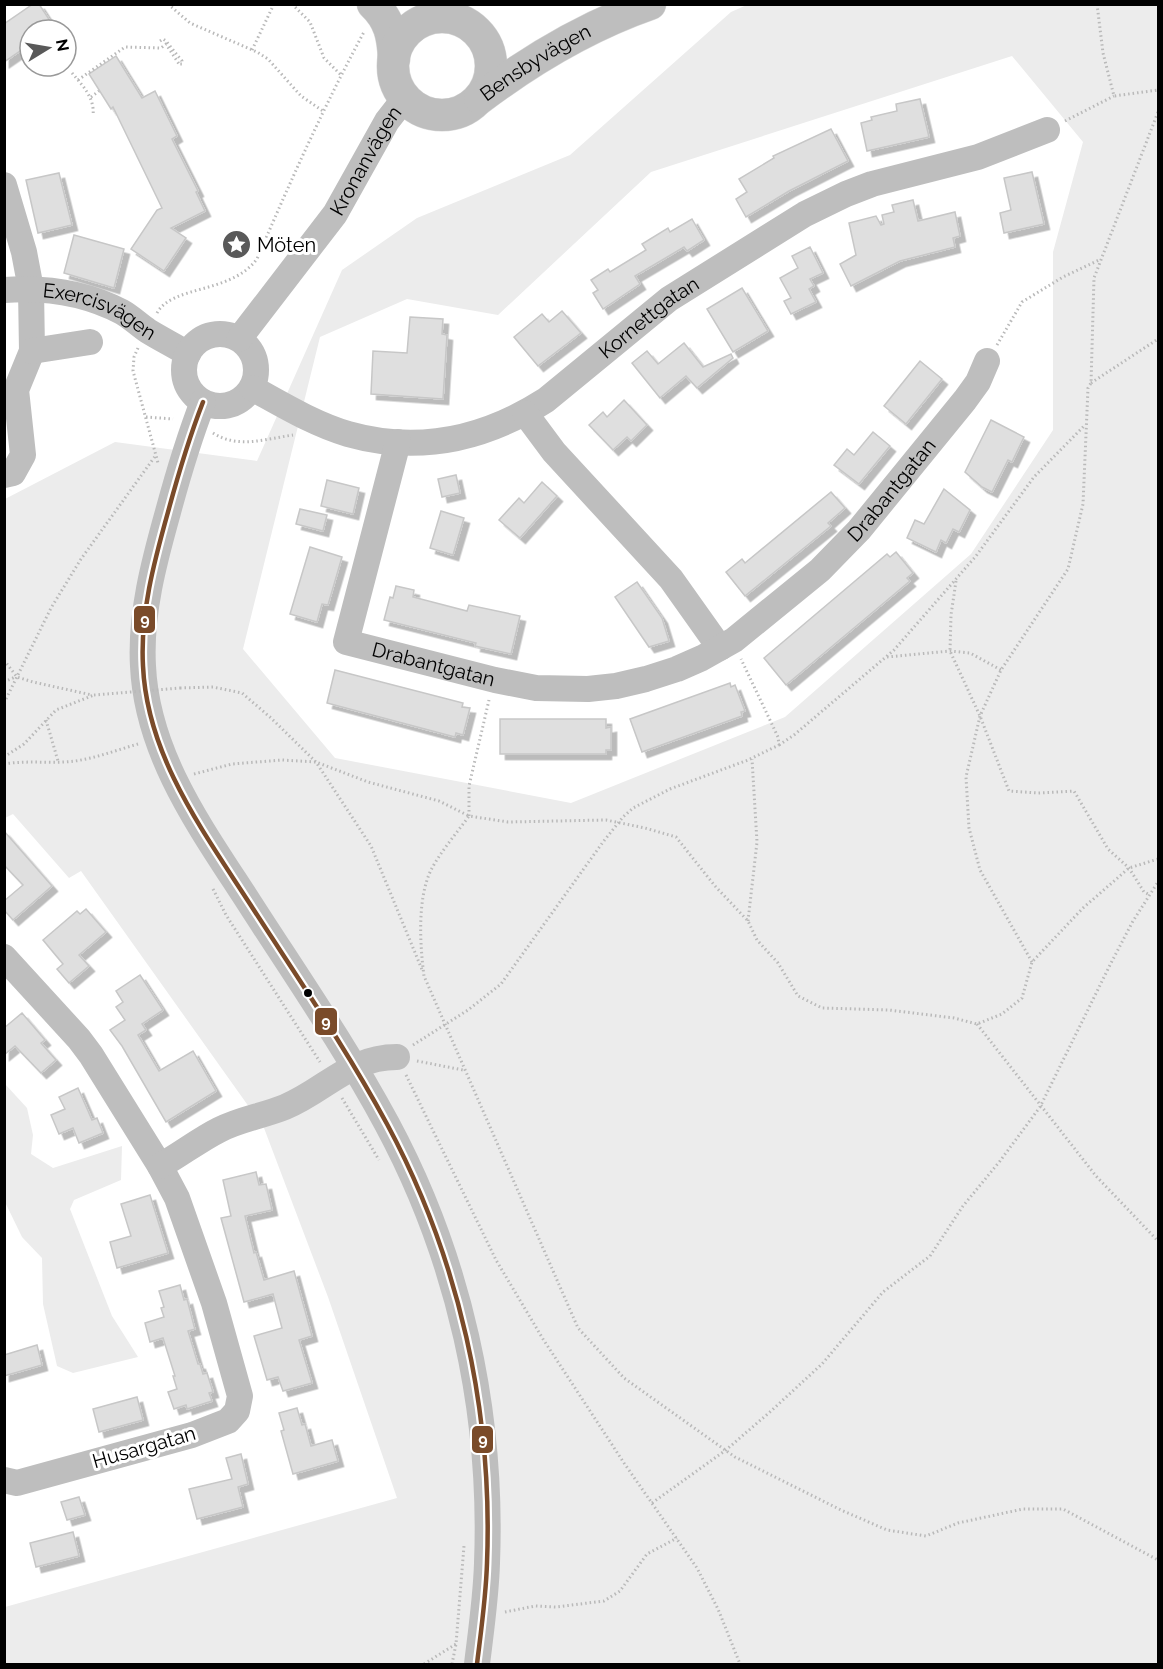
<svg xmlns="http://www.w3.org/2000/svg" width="1163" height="1669" viewBox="0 0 1163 1669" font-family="Raleway,sans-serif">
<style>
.green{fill:#ececec;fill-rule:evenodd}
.building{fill:#dfdfdf;stroke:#c7c7c7;stroke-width:1.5;filter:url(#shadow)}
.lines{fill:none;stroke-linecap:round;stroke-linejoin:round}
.major-casing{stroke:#dbdbdb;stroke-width:33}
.path{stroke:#b9b9b9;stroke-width:3;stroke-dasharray:1.5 3;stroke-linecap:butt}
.minor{stroke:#bebebe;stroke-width:26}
.major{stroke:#bebebe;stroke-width:32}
.path-bridge{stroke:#b9b9b9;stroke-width:3;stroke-dasharray:1.5 3;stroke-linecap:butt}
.bus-1-casing{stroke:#fff;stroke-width:9}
.bus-1{stroke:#7a4b2a;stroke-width:4.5}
.bus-dot{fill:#000;stroke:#fff;stroke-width:2}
.labels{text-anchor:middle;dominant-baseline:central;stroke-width:6;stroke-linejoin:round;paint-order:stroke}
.street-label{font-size:20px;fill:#000;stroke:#fff}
.poi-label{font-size:20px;fill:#000;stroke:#fff;text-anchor:start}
.line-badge{stroke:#fff;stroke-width:2}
.badge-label{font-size:16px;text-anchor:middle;font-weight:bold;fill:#fff}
</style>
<defs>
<filter id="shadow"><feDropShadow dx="5.5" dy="5.5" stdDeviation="0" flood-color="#0004"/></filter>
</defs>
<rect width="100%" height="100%" fill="#fff"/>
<g class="green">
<path d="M749 4 1158 5V1664H5V1607L397 1498 328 1297 264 1128 81 871 69 878 13 814 5 818V499L115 442 257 461 342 270 417 218 570 155 731 12ZM1012 56 1083 142 1053 252V430L971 554 785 717 571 803 335 758 243 649 320 337 407 299 498 315 651 172Z"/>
<path d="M5 1084 27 1108 33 1135 31 1154 53 1168 122 1146 121 1180 74 1200 70 1209 112 1316 138 1357 73 1373 57 1366 43 1304 42 1258 22 1237 5 1202Z"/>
</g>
<g class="building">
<path d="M33 4H39L56 30H30V44L4 62V24Z"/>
<path d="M116 56 142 98 155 91 177 136 172 139 198 191 196 192 205 211 171 228 186 238 164 271 131 249 157 210 162 208 113 107 111 109 89 74Z"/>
<path d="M920 99 929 137 867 151 861 123 872 120 871 117 897 111 896 104Z"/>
<path d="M831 129 848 161 789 191 746 217 736 199 747 192 739 179 774 158 773 156Z"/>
<path d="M1032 172 1044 224 1004 233 1000 213 1011 210 1004 178Z"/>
<path d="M59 173 72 225 38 233 26 180Z"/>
<path d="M913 200 918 221 955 212 960 236 953 238 955 247 900 261 851 286 840 264 856 255 849 223 876 216 881 225 884 224 882 215 894 212 892 205Z"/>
<path d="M692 219 704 240 687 251 684 247 635 276 640 284 603 309 593 293 598 290 591 280 608 269 610 272 646 250 642 244 668 228 670 232Z"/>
<path d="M74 235 124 249 114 288 64 273Z"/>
<path d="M810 247 823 273 810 279 814 286 809 289 816 302 791 314 784 301 791 298 780 278 798 268 792 256Z"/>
<path d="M742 288 768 331 733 352 707 309Z"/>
<path d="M562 311 581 333 538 366 514 337 542 314 549 322Z"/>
<path d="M410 317 443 319 442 334 447 335 443 399 371 394 373 351 407 353Z"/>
<path d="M684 343 703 367 731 354 733 358 697 388 686 376 660 398 632 363 647 351 658 364Z"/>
<path d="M920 361 942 379 906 424 884 406Z"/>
<path d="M624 400 647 425 631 441 627 437 613 450 589 425 603 412 607 417Z"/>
<path d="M991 420 1024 437 1012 462 1008 460 992 492 982 487 965 472Z"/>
<path d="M873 432 890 446 859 484 834 465 847 449 854 455Z"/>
<path d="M456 475 460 493 442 497 438 479Z"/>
<path d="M327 480 359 488 353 514 321 506Z"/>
<path d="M542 482 557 496 520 538 499 520 519 498 524 503Z"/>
<path d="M944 489 970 510 959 532 953 529 946 543 941 540 936 552 907 538 915 520 924 524Z"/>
<path d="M831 492 845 508 828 523 831 526 745 596 726 572 742 559 745 563Z"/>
<path d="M300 509 327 515 323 531 296 524Z"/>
<path d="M441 511 464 518 453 555 430 548Z"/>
<path d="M310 547 342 557 328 605 322 604 317 622 290 614Z"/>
<path d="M896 552 913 573 907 578 910 581 786 685 764 658 887 554 890 557Z"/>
<path d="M637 582 662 618 669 641 649 647 615 597Z"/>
<path d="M396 586 414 590 413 597 467 611 469 605 520 616 511 654 475 646 476 643 384 620 390 597 393 598Z"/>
<path d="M335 670 463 703 462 707 470 708 463 735 456 733 455 737 327 703Z"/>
<path d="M730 683 731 687 735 685 745 711 741 712 742 716 642 752 630 719Z"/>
<path d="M500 719H606V728L611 727V750H606V754H500Z"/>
<path d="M4 831 52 886 13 920 4 910V901L23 885 4 865Z"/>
<path d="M86 909 106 932 79 955 89 966 69 983 57 969 63 964 43 940 77 911 80 914Z"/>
<path d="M140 975 163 1010 142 1024 146 1030 138 1035 159 1071 193 1051 216 1091 166 1122 122 1046 110 1030 125 1020 116 1007 123 1002 116 991Z"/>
<path d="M22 1013 45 1040 41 1043 56 1060 41 1073 15 1046 4 1055V1028Z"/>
<path d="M78 1088 92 1120 97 1118 103 1133 79 1143 73 1128 59 1134 51 1115 65 1109 59 1097Z"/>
<path d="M256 1172 259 1185 266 1184 272 1210 245 1216 254 1253 256 1252 264 1280 294 1271 312 1336 299 1340 312 1383 283 1391 278 1377 267 1380 254 1336 282 1328 273 1294 244 1302 221 1218 231 1216 223 1180Z"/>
<path d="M150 1195 168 1253 117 1268 110 1242 131 1236 121 1204Z"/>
<path d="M180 1285 184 1300 187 1299 194 1326 195 1329 188 1331 198 1364H200L203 1374 207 1373 213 1392 209 1393 212 1401 187 1409 186 1405 174 1409 168 1392 177 1389 173 1376H175L163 1338 150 1342 145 1323 164 1317 161 1308 164 1307 159 1291Z"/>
<path d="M37 1345 42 1365 4 1376V1355Z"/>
<path d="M137 1397 143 1420 99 1432 93 1409Z"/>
<path d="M297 1408 302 1425 305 1424 311 1446 332 1440 338 1461 293 1474 281 1431 284 1430 279 1413Z"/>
<path d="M241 1454 248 1484 238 1487 243 1507 197 1519 189 1489 232 1479 226 1458Z"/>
<path d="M79 1497 85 1515 67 1520 61 1502Z"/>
<path d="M73 1532 79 1556 36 1567 30 1543Z"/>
</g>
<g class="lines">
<defs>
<g id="major">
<path d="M373 4C390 20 393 37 394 59"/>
<circle cx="442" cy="66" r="49"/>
<path id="s5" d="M480 98C532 59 587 26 650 4"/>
</g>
</defs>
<use href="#major" class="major-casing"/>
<g class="path">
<path d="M168 4 190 23 257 52 268 59 301 96 323 111"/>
<path d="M292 4 310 22 324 58 341 75"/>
<path d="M1097 4 1103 53 1114 96 1158 90"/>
<path d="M160 41 163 39 166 41 182 61V64H179"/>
<path d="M252 50 274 4"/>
<path d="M72 73C83 86 95 98 93 116"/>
<path d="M78 80 125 47 161 48 166 44 179 64"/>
<path d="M91 97 99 91"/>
<path d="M1065 121 1114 96"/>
<path d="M157 313C172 285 231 294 257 259 290 182 324 106 364 32"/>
<path d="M997 345 1022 302 1063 277 1099 260"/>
<path d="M138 348 134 357 133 371 158 463"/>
<path d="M1091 383 1158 339"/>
<path d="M146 417 173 419"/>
<path d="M213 433C238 449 265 439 293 435"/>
<path d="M956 581 951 615 950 651 980 716 1009 791 1038 793 1074 791 1108 849 1129 868 1144 892 1150 895"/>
<path d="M887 657 950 651 970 653 1001 670"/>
<path d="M4 660 17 677 33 682 92 695"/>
<path d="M4 682 15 677"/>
<path d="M180 688 213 687 242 693 271 718 316 762 371 846 423 972"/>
<path d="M4 703 51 608 81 559 156 455"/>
<path d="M46 720 58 761"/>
<path d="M779 745 794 735 894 650 976 556 1034 477 1085 425"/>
<path d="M4 757 24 744 56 710 94 695"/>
<path d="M4 764C28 760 52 764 75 761 96 758 117 750 138 744"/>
<path d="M194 774 232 764 282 760 316 762 368 782 439 801 469 816"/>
<path d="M469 816V786L489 700"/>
<path d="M1158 859 1129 868 1083 908 1032 962 1022 998 1002 1014 977 1024 954 1018 889 1010 822 1008 798 996 778 963 757 940 748 921 715 886 676 837 645 828 606 820 508 822 469 816C456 834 441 851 431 870 417 899 420 945 424 976L578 1328 624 1378 735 1457 841 1510 887 1530 926 1536 958 1523 1023 1509H1063L1158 1560"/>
<path d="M213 889 226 915 320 1062"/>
<path d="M748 921 757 842 752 759"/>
<path d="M1032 962 980 870 969 828 966 777 980 716 1001 670 1068 569 1083 504 1088 388 1091 383 1094 278 1158 112"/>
<path d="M977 1024 1096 1176 1158 1241"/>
<path d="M413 1045 468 1010 501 984 603 842 623 817 633 808 670 789 748 760 779 745 778 737 741 659"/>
<path d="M417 1061 463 1070"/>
<path d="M406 1075 496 1260 543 1339 624 1463 697 1568 718 1609 740 1664"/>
<path d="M342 1098 379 1160"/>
<path d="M652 1503 726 1450 771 1411 822 1364 883 1292 930 1256 963 1206 1000 1161 1040 1107 1110 965 1133 921 1158 882"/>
<path d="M505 1612 535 1606 556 1607 604 1601 620 1591 647 1554 677 1538"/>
<path d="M424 1664 456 1644"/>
<path d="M452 1664 456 1644 464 1546"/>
</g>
<g class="minor">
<path d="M4 185 24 252 31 289 32 351 16 390 23 455 13 473 4 475"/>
<path id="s1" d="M4 290C44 287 86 293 122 312 131 317 139 325 148 331 161 339 175 346 188 354"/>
<circle cx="220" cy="370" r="36"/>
<path id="s2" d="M239 339 335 214 387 121 405 98"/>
<path d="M32 351 90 342"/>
<path id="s3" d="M252 388C283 405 314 424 348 434 419 454 485 439 546 400L669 299 805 214 846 194 872 184 978 157 1047 130"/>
<path d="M203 402C189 438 178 475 168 512 154 562 140 614 143 666 147 756 203 831 250 904 297 977 346 1048 387 1124 459 1258 493 1411 487 1563 486 1597 481 1631 477 1664"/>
<path d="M525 413 554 452 671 579 720 648"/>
<path id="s4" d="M398 442 346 642 495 680 536 688 588 689 616 686 646 679 677 669 702 658 734 640 820 570 859 530 965 400 978 382 987 361"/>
<path d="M4 957 79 1039 91 1055 160 1166 177 1198 214 1303 240 1396 237 1411 228 1421 192 1435 17 1483 4 1480"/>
<path d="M160 1166C180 1155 199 1140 219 1130 240 1119 263 1116 285 1107 326 1090 349 1057 397 1057"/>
</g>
<use href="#major" class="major"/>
<path class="path-bridge" d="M94 695 180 688"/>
<defs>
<path id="bus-1" d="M203 402C189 438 178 475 168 512 154 562 140 614 143 666 147 756 203 831 250 904 297 977 346 1048 387 1124 459 1258 493 1411 487 1563 486 1597 481 1631 477 1664"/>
</defs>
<use href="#bus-1" class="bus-1-casing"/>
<use href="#bus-1" class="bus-1"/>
</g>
<defs>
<symbol id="sight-disc" viewBox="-11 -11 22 22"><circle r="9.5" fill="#595959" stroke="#fff"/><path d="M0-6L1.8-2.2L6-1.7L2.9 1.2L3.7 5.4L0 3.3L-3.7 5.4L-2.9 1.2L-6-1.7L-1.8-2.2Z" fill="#fff"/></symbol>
</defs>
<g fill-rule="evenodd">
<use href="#sight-disc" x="220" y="228" width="33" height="33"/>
</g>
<circle class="bus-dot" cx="308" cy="993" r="5"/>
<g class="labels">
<g class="street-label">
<text stroke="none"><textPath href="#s5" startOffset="66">Bensbyvägen</textPath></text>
<text stroke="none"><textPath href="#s2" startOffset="219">Kronanvägen</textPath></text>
<text stroke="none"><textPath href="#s1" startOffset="100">Exercisvägen</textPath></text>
<text stroke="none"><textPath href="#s3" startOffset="446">Kornettgatan</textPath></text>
<text stroke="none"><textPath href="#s4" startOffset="828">Drabantgatan</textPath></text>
<text stroke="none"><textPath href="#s4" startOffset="297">Drabantgatan</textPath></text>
<text transform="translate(144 1447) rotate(-16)">Husargatan</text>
</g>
<g class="poi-label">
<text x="257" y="245">Möten</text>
</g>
</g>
<g class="line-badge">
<rect x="133" y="605" width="23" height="29" rx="6" fill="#7a4b2a"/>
<rect x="314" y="1007" width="24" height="29" rx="6" fill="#7a4b2a"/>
<rect x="471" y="1425" width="23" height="29" rx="6" fill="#7a4b2a"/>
</g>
<g class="badge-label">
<text x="145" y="625">9</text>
<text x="326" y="1027">9</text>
<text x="483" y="1445">9</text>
</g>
<rect width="1163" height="1669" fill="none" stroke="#000000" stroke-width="12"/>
<g transform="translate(48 48) rotate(79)"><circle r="28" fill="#ffffff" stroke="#999999" stroke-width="1.5"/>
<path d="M0-4.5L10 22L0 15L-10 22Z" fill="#595959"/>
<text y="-9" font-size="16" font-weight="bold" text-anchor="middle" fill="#000000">N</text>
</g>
</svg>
